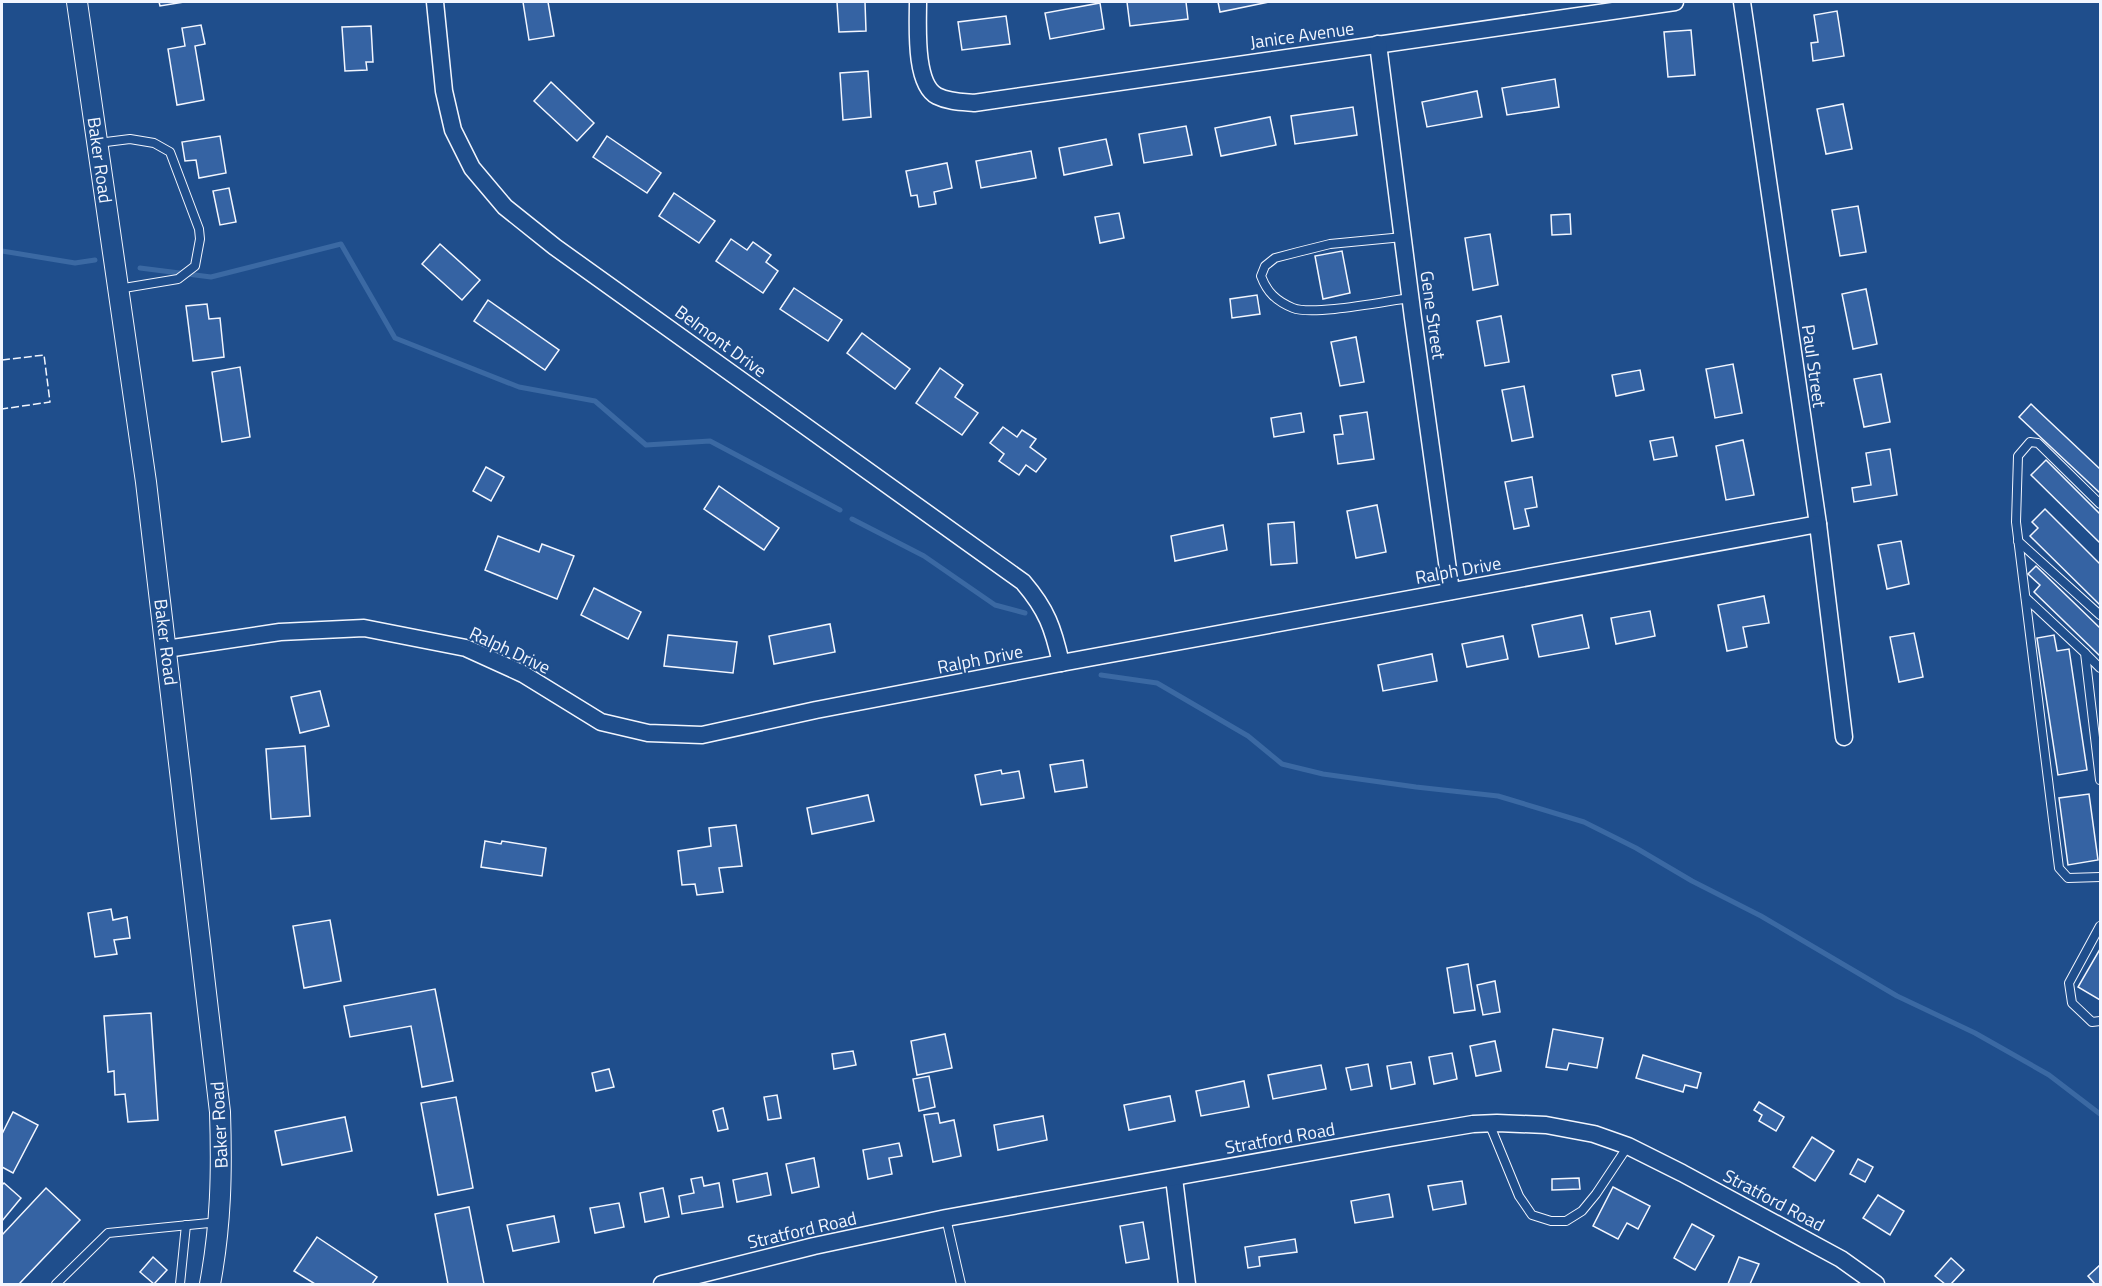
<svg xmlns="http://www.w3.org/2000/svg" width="2102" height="1286" viewBox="0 0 2102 1286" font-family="'Titillium Web',sans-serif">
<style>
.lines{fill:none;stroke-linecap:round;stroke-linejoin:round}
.stream{stroke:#3b69a3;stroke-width:5}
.building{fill:#3563a3;stroke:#f2f6ff;stroke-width:1.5}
.service-casing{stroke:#f2f6ff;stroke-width:10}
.minor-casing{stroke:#f2f6ff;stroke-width:19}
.tertiary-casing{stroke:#f2f6ff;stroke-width:22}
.service{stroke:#1f4e8c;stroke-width:8}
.minor{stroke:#1f4e8c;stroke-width:16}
.tertiary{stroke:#1f4e8c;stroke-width:20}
.fence{stroke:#f2f6ff;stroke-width:1.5;stroke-dasharray:8 3;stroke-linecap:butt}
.labels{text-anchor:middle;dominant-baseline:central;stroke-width:4.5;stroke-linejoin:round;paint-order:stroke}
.street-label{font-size:18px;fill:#f2f6ff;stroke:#1f4e8c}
</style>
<rect width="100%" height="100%" fill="#1f4e8c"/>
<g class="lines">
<g class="stream">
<path d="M2 251 75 263 95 260"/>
<path d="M140 268 211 277 341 244 395 338 519 387 595 401 646 445 710 441 840 510"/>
<path d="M852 519 924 556 995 605 1025 613"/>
<path d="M1101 675 1157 683 1248 736 1282 764 1323 774 1416 787 1498 796 1584 822 1636 848 1692 881 1761 916 1897 996 1975 1033 2049 1075 2100 1114"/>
</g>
</g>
<g class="building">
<path d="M159 2H184L160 6Z"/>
<path d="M523 2H548L554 36 529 40Z"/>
<path d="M837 2H865L866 31 839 32Z"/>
<path d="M1127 2H1186L1188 19 1130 26Z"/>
<path d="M1218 2H1269L1220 12Z"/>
<path d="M1100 3 1104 29 1050 39 1045 13Z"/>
<path d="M1837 11 1844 56 1813 61 1811 43 1818 42 1814 15Z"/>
<path d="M1006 16 1010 44 962 50 958 22Z"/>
<path d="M201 25 205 44 195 46 204 100 177 105 168 49 185 46 182 28Z"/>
<path d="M371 26 373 62H366L367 70 345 71 342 27Z"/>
<path d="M1691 30 1695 75 1668 77 1664 32Z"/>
<path d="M868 71 871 117 843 120 840 73Z"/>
<path d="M1555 79 1559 107 1507 115 1502 88Z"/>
<path d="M551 82 594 123 577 141 534 101Z"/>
<path d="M1477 91 1482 117 1427 127 1422 102Z"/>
<path d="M1843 104 1852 149 1826 154 1817 109Z"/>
<path d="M1353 107 1357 135 1295 144 1291 116Z"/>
<path d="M1270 117 1276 145 1221 156 1215 128Z"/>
<path d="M1186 126 1192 155 1144 163 1139 134Z"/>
<path d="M220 136 226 173 199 178 196 160 185 161 182 142Z"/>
<path d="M607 136 661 173 647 193 593 157Z"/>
<path d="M1106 139 1112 165 1064 175 1059 148Z"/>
<path d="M1031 151 1036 178 981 188 976 161Z"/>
<path d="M947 163 952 188 934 192 936 204 919 207 917 195 911 196 906 171Z"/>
<path d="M229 188 236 222 220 225 213 191Z"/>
<path d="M674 193 715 221 699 243 659 216Z"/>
<path d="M1858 206 1866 252 1840 256 1832 210Z"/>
<path d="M1119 213 1124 238 1100 243 1095 217Z"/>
<path d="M1570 214 1571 234 1552 235 1551 215Z"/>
<path d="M1490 234 1498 285 1473 290 1465 238Z"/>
<path d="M731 239 747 250 753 242 771 255 766 262 778 271 763 293 716 261Z"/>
<path d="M440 244 480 280 462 300 422 264Z"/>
<path d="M1342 251 1350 293 1323 299 1315 256Z"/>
<path d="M794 288 842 320 828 341 780 309Z"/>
<path d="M1866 289 1877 344 1853 349 1842 294Z"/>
<path d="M1257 295 1260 314 1232 318 1230 299Z"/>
<path d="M488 300 559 350 545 370 474 321Z"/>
<path d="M207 304 209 319 220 318 224 357 193 361 186 306Z"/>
<path d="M1501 316 1509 362 1485 366 1477 321Z"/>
<path d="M862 333 910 369 895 389 847 353Z"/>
<path d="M1356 337 1364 382 1340 386 1331 342Z"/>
<path d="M1733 364 1742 413 1715 418 1706 369Z"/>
<path d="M240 367 250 437 222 442 212 372Z"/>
<path d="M940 368 963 385 955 397 978 413 962 435 916 403Z"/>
<path d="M1640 370 1644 390 1616 396 1612 375Z"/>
<path d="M1881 374 1890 422 1864 427 1854 379Z"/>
<path d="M1524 386 1533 437 1512 441 1502 390Z"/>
<path d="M2031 404 2100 469V493L2019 417Z"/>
<path d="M1367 412 1374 459 1338 464 1334 435 1343 434 1340 416Z"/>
<path d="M1301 413 1304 432 1274 437 1271 418Z"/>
<path d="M1003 427 1017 437 1022 430 1036 439 1030 447 1046 459 1036 472 1026 465 1019 475 999 461 1004 454 990 443Z"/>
<path d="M1673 437 1677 456 1654 460 1650 441Z"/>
<path d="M1743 440 1754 495 1726 500 1716 446Z"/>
<path d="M1890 449 1897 495 1854 502 1852 488 1871 485 1866 453Z"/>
<path d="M2046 460 2100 514V543L2031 475Z"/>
<path d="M486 467 504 477 491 501 473 491Z"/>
<path d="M1532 477 1537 507 1525 509 1529 526 1514 529 1505 482Z"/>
<path d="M719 486 779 528 764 550 704 509Z"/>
<path d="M1377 505 1386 552 1356 558 1347 511Z"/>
<path d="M2045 509 2100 564V605L2030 536 2038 528 2032 522Z"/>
<path d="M1294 522 1297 563 1271 565 1268 524Z"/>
<path d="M1223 525 1227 550 1175 561 1171 536Z"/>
<path d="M498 536 539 552 542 544 574 556 557 599 485 570Z"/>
<path d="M1901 541 1909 584 1887 589 1878 545Z"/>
<path d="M2036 566 2100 628V656L2034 592 2040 585 2028 574Z"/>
<path d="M594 588 641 612 628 639 581 615Z"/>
<path d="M1764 596 1769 623 1743 627 1747 647 1727 651 1718 605Z"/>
<path d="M1650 611 1655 636 1616 644 1611 618Z"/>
<path d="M1582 615 1589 648 1539 657 1532 625Z"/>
<path d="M830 624 835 652 774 664 769 636Z"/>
<path d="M1914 633 1923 677 1899 682 1890 637Z"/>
<path d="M668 635 737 642 733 673 664 666Z"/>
<path d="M2054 635 2057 651 2069 649 2087 770 2058 775 2037 638Z"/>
<path d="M1503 636 1508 659 1467 667 1462 644Z"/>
<path d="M1432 654 1437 681 1383 691 1378 665Z"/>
<path d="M320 691 329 726 300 733 291 697Z"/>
<path d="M305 746 310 816 271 819 266 749Z"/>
<path d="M1083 760 1087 787 1055 792 1050 765Z"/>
<path d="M1001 770 1002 774 1019 771 1024 798 981 805 975 775Z"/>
<path d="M2089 794 2098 860 2068 865 2059 798Z"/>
<path d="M868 795 874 821 812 834 807 808Z"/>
<path d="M736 825 742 866 719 868 723 892 697 895 695 884 682 885 678 851 711 846 709 828Z"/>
<path d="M485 841 501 844 502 841 546 848 542 876 481 867Z"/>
<path d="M111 909 113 920 127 917 130 938 114 940 117 954 95 957 88 913Z"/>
<path d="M330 920 341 981 304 988 293 926Z"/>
<path d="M2100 949V1000L2078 987Z"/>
<path d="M1468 964 1475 1010 1454 1013 1447 968Z"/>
<path d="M1495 981 1500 1012 1483 1015 1477 985Z"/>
<path d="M435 989 453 1081 422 1087 411 1026 350 1037 344 1006Z"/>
<path d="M151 1013 158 1120 128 1122 125 1094 115 1095 114 1071 108 1072 104 1016Z"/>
<path d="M1553 1029 1603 1038 1597 1068 1569 1063 1567 1070 1546 1067Z"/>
<path d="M945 1034 952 1068 917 1075 911 1041Z"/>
<path d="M1495 1041 1501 1071 1476 1076 1470 1046Z"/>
<path d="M853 1051 856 1065 834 1069 832 1054Z"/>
<path d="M1452 1053 1457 1079 1434 1084 1429 1057Z"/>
<path d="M1643 1055 1701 1073 1697 1088 1685 1085 1683 1092 1636 1078Z"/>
<path d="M1411 1062 1415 1084 1391 1089 1387 1066Z"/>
<path d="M1368 1064 1372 1086 1351 1090 1346 1068Z"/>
<path d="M1321 1065 1326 1089 1273 1099 1268 1075Z"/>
<path d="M609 1069 614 1087 596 1091 592 1073Z"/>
<path d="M929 1076 935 1107 919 1111 913 1079Z"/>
<path d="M1244 1081 1249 1107 1201 1116 1196 1091Z"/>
<path d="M777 1095 781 1118 768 1120 764 1097Z"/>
<path d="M1170 1096 1175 1121 1129 1130 1124 1105Z"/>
<path d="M456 1097 473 1188 438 1195 421 1103Z"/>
<path d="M1759 1102 1784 1117 1776 1131 1759 1121 1762 1115 1754 1110Z"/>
<path d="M723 1108 728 1129 718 1131 713 1111Z"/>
<path d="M13 1112 38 1125 13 1173 2 1167V1134Z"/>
<path d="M938 1113 940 1123 954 1120 961 1156 933 1162 924 1115Z"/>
<path d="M1043 1116 1047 1140 998 1150 994 1125Z"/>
<path d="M345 1117 352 1151 282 1165 275 1131Z"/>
<path d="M1812 1137 1834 1151 1815 1181 1793 1167Z"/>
<path d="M899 1143 902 1156 889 1158 892 1174 868 1179 863 1150Z"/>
<path d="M814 1158 819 1187 792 1193 786 1164Z"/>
<path d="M1858 1159 1873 1167 1865 1182 1850 1174Z"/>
<path d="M767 1173 771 1195 737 1202 733 1180Z"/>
<path d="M702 1177 704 1186 719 1183 723 1207 682 1214 679 1196 694 1193 691 1179Z"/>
<path d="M1579 1178 1580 1189 1552 1190V1179Z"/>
<path d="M1462 1181 1466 1204 1433 1210 1428 1186Z"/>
<path d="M4 1183 21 1198 2 1221V1185Z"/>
<path d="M1613 1187 1650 1206 1638 1229 1627 1223 1618 1239 1593 1226Z"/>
<path d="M46 1188 80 1220 19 1284H2V1235Z"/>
<path d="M663 1188 669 1217 645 1222 640 1193Z"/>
<path d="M1389 1194 1393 1217 1355 1223 1351 1201Z"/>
<path d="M1878 1195 1904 1211 1890 1235 1863 1218Z"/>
<path d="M619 1203 624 1227 595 1233 590 1208Z"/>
<path d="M469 1207 484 1284H448L435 1214Z"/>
<path d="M554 1216 559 1242 513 1251 507 1225Z"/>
<path d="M1143 1222 1149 1259 1126 1263 1120 1226Z"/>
<path d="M1692 1224 1714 1236 1695 1270 1674 1258Z"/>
<path d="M317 1237 377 1277 372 1284H315L294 1271Z"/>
<path d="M1295 1239 1297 1252 1259 1257 1260 1266 1248 1268 1245 1247Z"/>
<path d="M153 1257 167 1270 154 1284 140 1272Z"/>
<path d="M1739 1257 1759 1264 1750 1284H1728Z"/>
<path d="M1951 1258 1964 1270 1951 1284H1945L1935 1276Z"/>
<path d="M2100 1265V1284H2095L2088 1276Z"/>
</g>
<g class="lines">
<defs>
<g id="service">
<path d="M98 143 130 139 154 143 170 152 199 229 200 239 195 266 178 279 118 289"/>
<path d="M1403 237 1330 244 1298 252 1275 258 1265 266 1261 276C1267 292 1276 301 1293 308 1313 316 1386 301 1410 298"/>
<path d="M2100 504 2038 443 2030 442 2018 456 2016 522 2059 868 2068 878 2100 877"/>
<path d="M2018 541 2100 615"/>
<path d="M2026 598 2085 653 2100 780"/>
<path d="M2085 653 2100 668"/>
<path d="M2100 926 2069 983 2072 1003 2092 1022 2100 1021"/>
<path d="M1489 1123 1519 1196 1532 1215 1551 1221H1566L1582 1211 1596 1194 1628 1146"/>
<path d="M946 1218 961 1284"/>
<path d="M56 1284 108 1233 219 1222"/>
<path d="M180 1284 186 1225"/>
</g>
<g id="minor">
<path d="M435 2 444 91 453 130 472 168 505 207 555 247 1023 582C1047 610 1053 628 1061 663"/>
<path d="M918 2C918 25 914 84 937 96 949 102 962 102 974 103L1675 2"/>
<path d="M1742 2 1818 524 1844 737"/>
<path d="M1378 44 1413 318 1451 591"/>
<path d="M166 649 280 632 364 628 466 648 523 674 601 722 648 733 702 735 816 710 1061 663 1818 524"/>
<path d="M1174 1178 1187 1284"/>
<path d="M662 1284 814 1246 946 1218 1390 1138 1473 1124 1497 1123 1546 1125 1594 1134 1628 1146 1682 1173 1841 1259 1876 1284"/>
</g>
<path id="tertiary" d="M77 2 146 482 220 1112C222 1172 221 1225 210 1284"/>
</defs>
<use href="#service" class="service-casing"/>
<use href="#minor" class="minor-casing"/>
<use href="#tertiary" class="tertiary-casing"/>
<use href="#service" class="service"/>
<use href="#minor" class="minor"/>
<use href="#tertiary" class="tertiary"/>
<path class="fence" d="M2 360 44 355 50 402 2 409V405"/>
</g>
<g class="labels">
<g class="street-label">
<text transform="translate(1302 35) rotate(-8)">Janice Avenue</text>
<text transform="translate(100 160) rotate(82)">Baker Road</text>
<text transform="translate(1433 315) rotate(82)">Gene Street</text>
<text transform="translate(721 341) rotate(36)">Belmont Drive</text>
<text transform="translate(1814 366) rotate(82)">Paul Street</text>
<text transform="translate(1458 570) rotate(-10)">Ralph Drive</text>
<text transform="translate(166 642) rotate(83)">Baker Road</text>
<text transform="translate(510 650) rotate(25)">Ralph Drive</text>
<text transform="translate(980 659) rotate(-11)">Ralph Drive</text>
<text transform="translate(219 1125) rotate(-93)">Baker Road</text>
<text transform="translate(1280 1138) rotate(-10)">Stratford Road</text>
<text transform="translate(1774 1200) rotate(28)">Stratford Road</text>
<text transform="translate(802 1230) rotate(-13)">Stratford Road</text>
</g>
</g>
<rect width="2102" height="1286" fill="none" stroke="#f2f6ff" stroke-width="6"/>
</svg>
